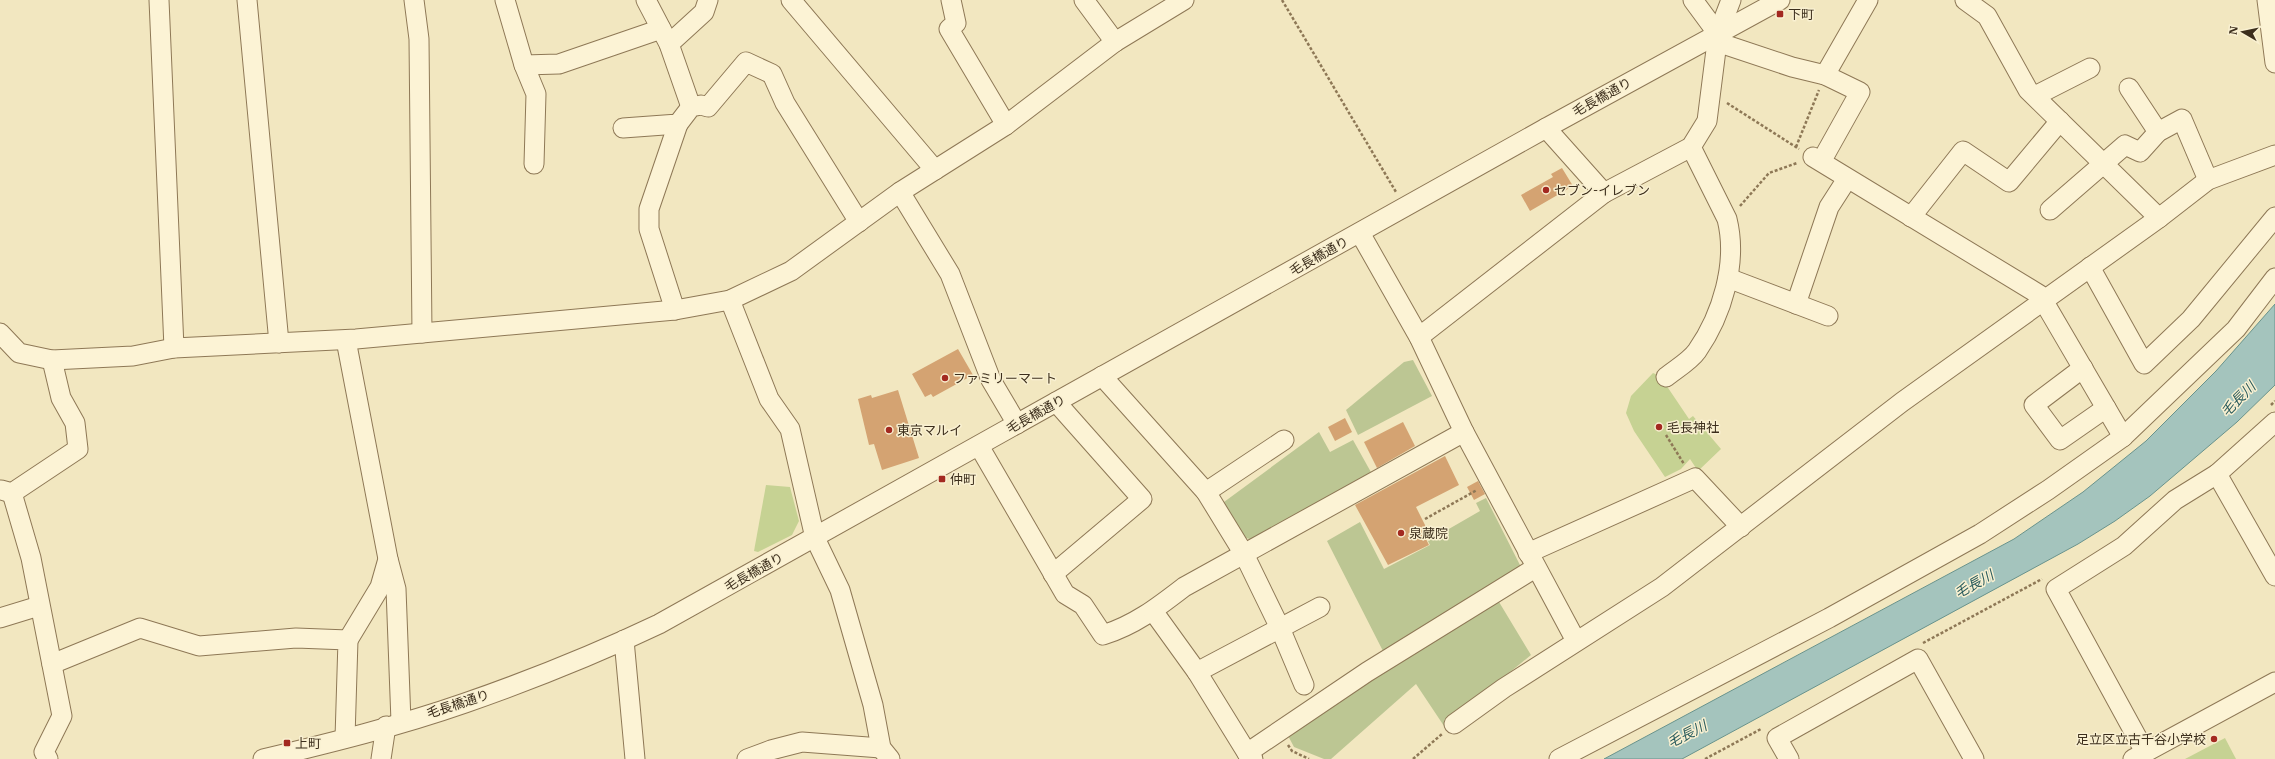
<svg xmlns="http://www.w3.org/2000/svg" width="2275" height="759" viewBox="0 0 2275 759" font-family="'IBM Plex Serif','Noto Sans JP',serif">
<style>
.green{fill:#c6d293}
.cemetery{fill:#bcc693}
.water{fill:#a4c4bd;stroke:#69938c}
.building{fill:#d4a372}
.lines{fill:none;stroke-linecap:round;stroke-linejoin:round}
.minor-casing{stroke:#8e7856;stroke-width:21}
.path{stroke:#8e7856;stroke-width:2.5;stroke-dasharray:3 2;stroke-linecap:butt}
.minor{stroke:#fcf3d5;stroke-width:19}
.poi-dot{fill:#a32920;stroke:#f9f0d1;stroke-width:1.5}
.labels{text-anchor:middle;dominant-baseline:central;stroke-width:3;stroke-linejoin:round;paint-order:stroke}
.poi-label{font-size:13px;fill:#3c2e1c;stroke:#f9f0d1;text-anchor:start}
.street-label{font-size:13px;fill:#3c2e1c;stroke:#f9f0d1}
.water-label{font-size:14px;font-style:italic;fill:#2a5c5d;stroke:#f9f0d1}
</style>
<rect width="100%" height="100%" fill="#f2e7c0"/>
<g class="green">
<path d="M1653 373 1660 376 1689 419 1693 416 1721 449 1698 471 1690 459 1681 469 1665 477 1634 431 1626 413 1631 396Z"/>
<path d="M766 485 790 487 799 521 792 535 758 552 754 551Z"/>
<path d="M2225 738 2236 759H2185Z"/>
</g>
<g class="cemetery">
<path d="M1413 360 1432 396 1358 435 1346 410 1404 362Z"/>
<path d="M1319 432 1330 452 1353 440 1372 474 1253 540 1246 538 1222 508 1224 502Z"/>
<path d="M1486 498 1522 569 1384 653 1327 541 1360 522 1384 569 1430 545 1428 541 1480 511 1476 503Z"/>
<path d="M1496 597 1531 655 1444 726 1416 684 1331 759H1324L1294 747 1285 730Z"/>
</g>
<path class="water" d="M2275 304V385L2237 422 2150 496 2115 521 2078 544 1682 759H1604L2014 539 2083 492 2146 441 2216 371Z"/>
<g class="building">
<path d="M1562 168 1573 186 1530 211 1521 195 1553 177 1551 174Z"/>
<path d="M958 349 973 375 933 397 931 394 925 397 912 374Z"/>
<path d="M898 390 919 458 882 470 874 444 869 445 858 399 871 395 872 398Z"/>
<path d="M1345 418 1352 432 1335 441 1328 427Z"/>
<path d="M1403 422 1415 446 1377 468 1364 442Z"/>
<path d="M1445 456 1459 485 1416 507 1429 533 1424 535 1429 545 1388 565 1355 505Z"/>
<path d="M1478 481 1485 494 1474 500 1467 487Z"/>
</g>
<g class="lines">
<defs>
<g id="minor">
<path d="M159 0 174 348"/>
<path d="M247 0 279 343"/>
<path d="M414 0 419 39 422 333"/>
<path d="M505 0 524 65 536 94 534 164"/>
<path d="M646 0 669 44 691 107"/>
<path d="M791 0 935 170"/>
<path d="M951 0 956 23 949 29 1006 125"/>
<path d="M1084 0 1115 42"/>
<path d="M1965 0 1987 16 2028 90 2159 218"/>
<path d="M2267 0 2275 63"/>
<path d="M1718 34 1731 0"/>
<path d="M1717 42 1792 67 1825 75 1860 92 1822 160"/>
<path d="M669 44 704 12 708 0"/>
<path d="M524 65 559 64 661 29"/>
<path d="M1825 75 1868 0"/>
<path d="M2129 88 2158 132"/>
<path d="M2035 96 2090 68"/>
<path d="M623 128 678 124 691 107 701 105 708 107 746 62 772 74 785 103 859 222"/>
<path d="M1546 128 1604 193 1691 147 1707 121 1718 34 1693 0"/>
<path d="M1813 157 2040 295 2123 437"/>
<path d="M900 192 950 274 991 380 1017 424"/>
<path d="M2050 210 2125 145 2140 152 2158 132 2182 119 2208 180"/>
<path d="M1911 217 1963 151 2009 182 2060 121"/>
<path d="M1360 233 1419 337 1464 432 1576 641"/>
<path d="M2090 267 2144 364 2191 319 2275 217"/>
<path d="M1728 278 1828 316"/>
<path d="M730 300 769 399 790 429 815 538 840 590 873 705 881 748 890 759"/>
<path d="M1796 304 1829 207 1847 179"/>
<path d="M675 310 649 229V209L678 124"/>
<path d="M0 333 19 353 52 360 133 356 174 348 356 339 675 310 730 300 791 271 900 192 1006 125 1115 42 1184 0"/>
<path d="M1419 337 1604 193"/>
<path d="M346 340 388 559 396 589 401 722"/>
<path d="M2083 368 2034 405 2060 440 2106 408"/>
<path d="M1102 376 1206 492 1244 554 1280 628 1304 685"/>
<path d="M1666 377C1676 369 1690 361 1697 351 1722 315 1738 263 1727 219L1691 147"/>
<path d="M2275 422 2217 474 2275 576"/>
<path d="M979 446 1065 594 1083 605 1103 635C1135 625 1158 607 1184 587L1464 432"/>
<path d="M1 490 12 493 78 449 75 423 61 398 52 360"/>
<path d="M1206 492 1284 440"/>
<path d="M12 493 31 558 62 716 44 752 48 759"/>
<path d="M1528 553 1695 478 1741 527"/>
<path d="M1053 574 1142 499 1056 402"/>
<path d="M1153 611 1197 672 1320 607"/>
<path d="M0 618 39 606"/>
<path d="M348 640 380 587 388 559"/>
<path d="M624 640 635 759"/>
<path d="M52 664 140 628 199 646 296 638 348 640 345 738"/>
<path d="M1197 672 1247 753 1253 759"/>
<path d="M1454 724 1504 688 1662 587 1902 402 2159 218 2208 180 2275 155"/>
<path d="M2145 752 2056 589 2124 546 2175 500 2217 474"/>
<path d="M1247 753 1367 672 1535 568"/>
<path d="M263 759C330 743 399 726 465 703 531 680 596 654 659 624L1546 128 1780 0"/>
<path d="M381 759 386 726"/>
<path d="M747 759 771 750 802 742 881 748"/>
<path d="M1559 759 1829 618 1980 534 2048 490 2123 437 2236 329 2275 278"/>
<path d="M1789 759 1777 738 1918 659 1974 759"/>
<path d="M2133 759 2275 682"/>
</g>
</defs>
<use href="#minor" class="minor-casing"/>
<g class="path">
<path d="M1282 0 1396 192"/>
<path d="M1727 103 1799 149"/>
<path d="M1796 147 1819 90"/>
<path d="M1740 206 1769 173 1797 163"/>
<path d="M2271 405 2275 401"/>
<path d="M1666 435 1684 464"/>
<path d="M1425 519 1477 490"/>
<path d="M1923 643 2042 579"/>
<path d="M1288 745 1292 751 1309 759"/>
<path d="M1413 759 1442 734"/>
<path d="M1705 759 1761 729"/>
</g>
<use href="#minor" class="minor"/>
</g>
<g class="poi-dot">
<rect x="1776" y="10" width="8" height="8" rx="2"/>
<circle cx="1546" cy="190" r="4"/>
<circle cx="945" cy="378" r="4"/>
<circle cx="1659" cy="427" r="4"/>
<circle cx="889" cy="430" r="4"/>
<rect x="938" y="475" width="8" height="8" rx="2"/>
<circle cx="1401" cy="533" r="4"/>
<circle cx="2214" cy="739" r="4"/>
<rect x="283" y="739" width="8" height="8" rx="2"/>
</g>
<g class="labels">
<g class="poi-label">
<text x="1788" y="14">下町</text>
<text x="1554" y="190">セブン-イレブン</text>
<text x="953" y="378">ファミリーマート</text>
<text x="1667" y="427">毛長神社</text>
<text x="897" y="430">東京マルイ</text>
<text x="950" y="479">仲町</text>
<text x="1409" y="533">泉蔵院</text>
<text x="2206" y="739" text-anchor="end">足立区立古千谷小学校</text>
<text x="295" y="743">上町</text>
</g>
<g class="street-label">
<text transform="translate(1602 97) rotate(-29)">毛長橋通り</text>
<text transform="translate(1319 256) rotate(-29)">毛長橋通り</text>
<text transform="translate(1036 414) rotate(-29)">毛長橋通り</text>
<text transform="translate(754 572) rotate(-29)">毛長橋通り</text>
<text transform="translate(458 704) rotate(-18)">毛長橋通り</text>
</g>
<g class="water-label">
<text transform="translate(2238 399) rotate(-45)">毛長川</text>
<text transform="translate(1974 584) rotate(-29)">毛長川</text>
<text transform="translate(1687 734) rotate(-27)">毛長川</text>
</g>
</g>
<g transform="translate(2243 32) rotate(279)" stroke="#f9f0d1" stroke-width="3" paint-order="stroke">
<path d="M0-3L7 15L0 10L-7 15Z" fill="#3c2e1c"/>
<text y="-6" font-size="11" font-weight="bold" text-anchor="middle" fill="#3c2e1c">N</text>
</g>
</svg>
